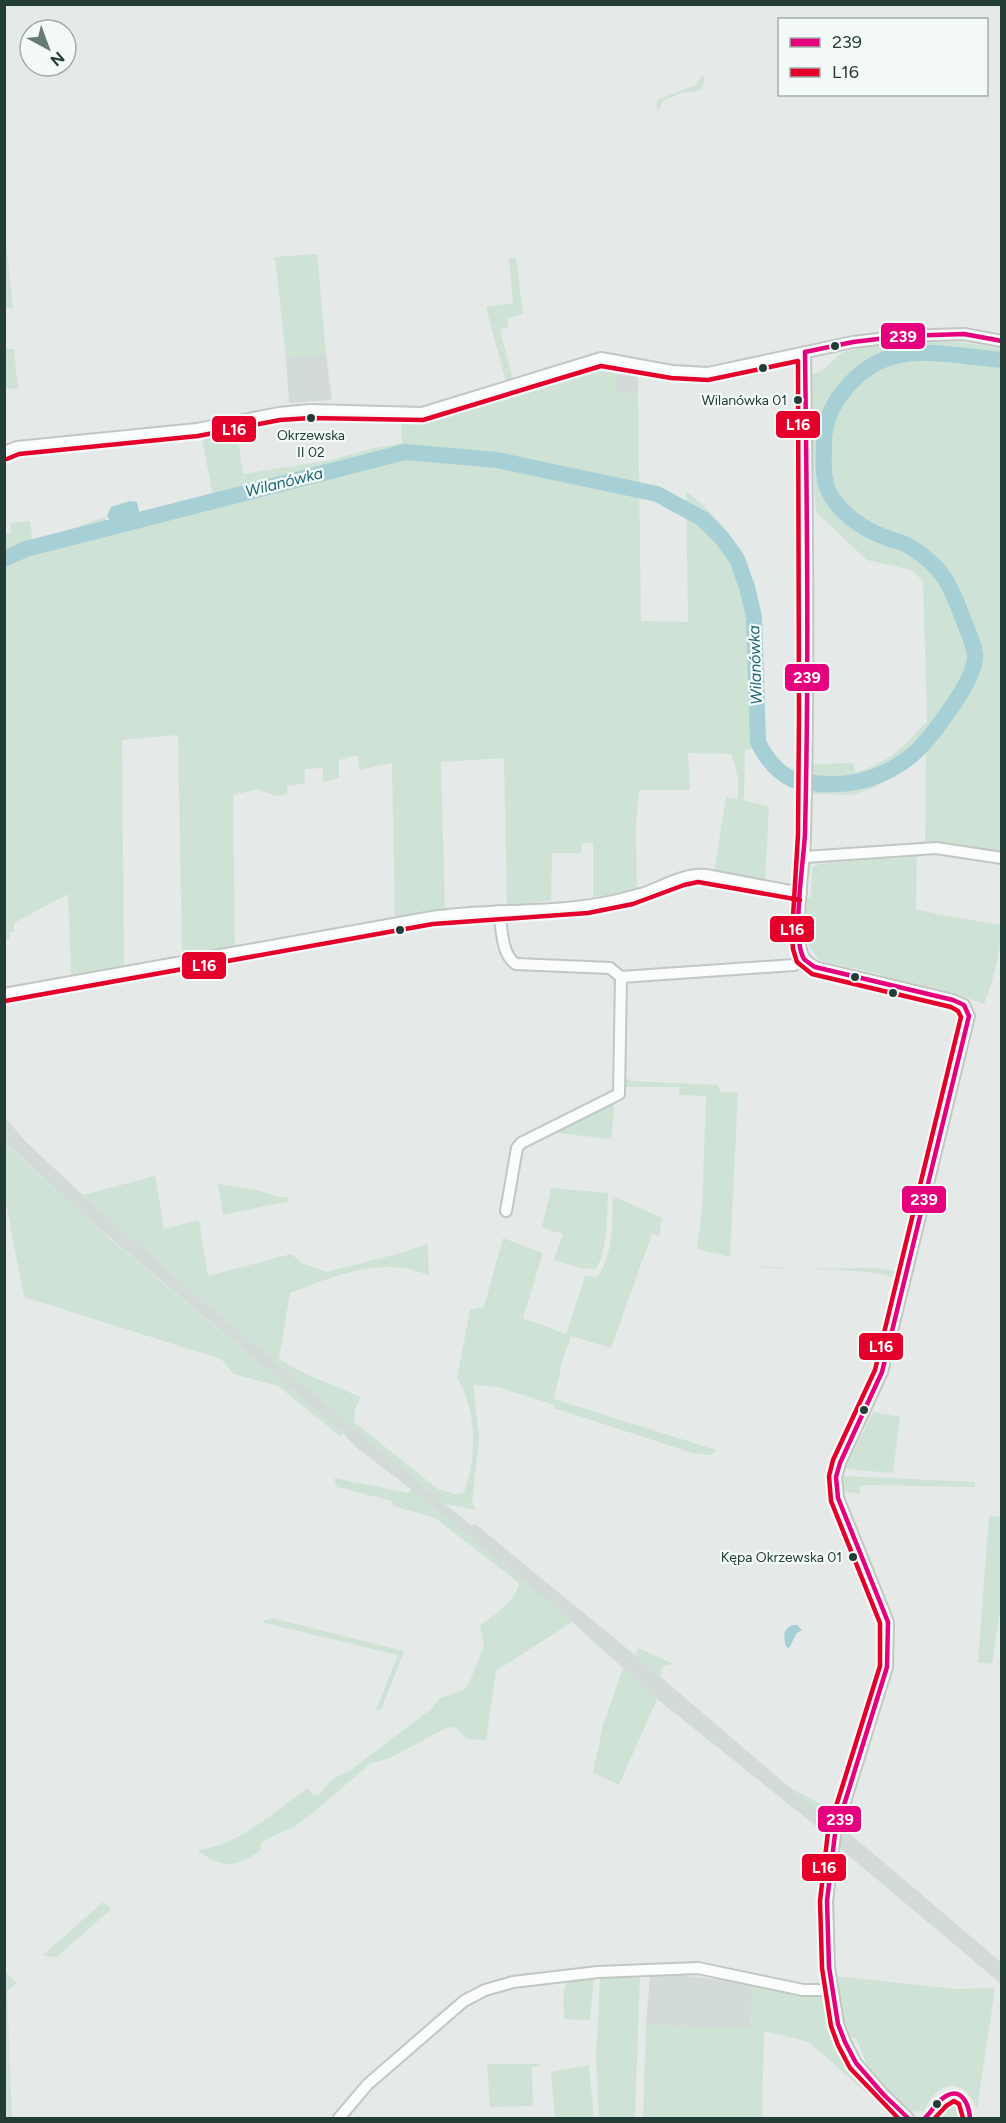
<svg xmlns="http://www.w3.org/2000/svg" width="1006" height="2123" viewBox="0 0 1006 2123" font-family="Figtree,sans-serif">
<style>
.built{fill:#d3dbd8}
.green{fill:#cee2d5}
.water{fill:#a7cfd6}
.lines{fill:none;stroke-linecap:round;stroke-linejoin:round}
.river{stroke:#a7cfd6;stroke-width:16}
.minor-casing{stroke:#c2c7c5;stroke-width:14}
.minor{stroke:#fbfcfc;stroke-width:10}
.bus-1-casing{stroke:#f3f9f6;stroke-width:9}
.bus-2-casing{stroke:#f3f9f6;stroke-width:9}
.bus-1{stroke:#e5007d;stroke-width:4.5}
.bus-2{stroke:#e4002b;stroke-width:4.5}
.bus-dot{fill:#233d36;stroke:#f3f9f6;stroke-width:2}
.labels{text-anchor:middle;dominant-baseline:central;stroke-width:4.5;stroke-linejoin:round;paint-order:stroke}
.bus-label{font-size:14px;fill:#233d36;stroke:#f3f9f6;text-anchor:end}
.water-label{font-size:16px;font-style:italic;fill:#1f6777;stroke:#f3f9f6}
.line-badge{stroke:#f3f9f6;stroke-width:2}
.badge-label{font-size:16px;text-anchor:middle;font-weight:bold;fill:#fff}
</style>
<rect width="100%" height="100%" fill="#e5eae8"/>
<g class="built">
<path d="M326 354 332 400 289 403 286 358Z"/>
<path d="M616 367 638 371V393L616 392Z"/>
<path d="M4 1116 25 1141 83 1195 208 1305 445 1504 472 1526 474 1523 635 1655 831 1823 826 1834 657 1699 572 1622 411 1489 357 1448 343 1433 72 1206 5 1142Z"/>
<path d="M843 1828 1001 1962V1987L999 1982 836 1845Z"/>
<path d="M671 1974 753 1984 750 2029 646 2025 650 1976 658 1975 660 1977Z"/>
</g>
<g class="green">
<path d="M702 76 705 77 702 88 698 91 681 93 664 100 657 111V102L659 99 696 85Z"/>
<path d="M5 235 13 308H5Z"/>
<path d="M317 254 326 354 286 358 275 257Z"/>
<path d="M509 258H516L523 314 507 318 509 327 500 329 513 380 506 382 486 307 513 303Z"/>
<path d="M905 341 960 342 1001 348V854L925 843 926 749C903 769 879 792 846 795 835 795 824 794 813 794L812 764 854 763 855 773C892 760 901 749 927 721L923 581 911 570 867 560 816 512 810 422 812 418 811 374 820 372 843 352 863 348 871 345Z"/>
<path d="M5 349H14L18 389 5 388Z"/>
<path d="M594 365H608L616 367V392L638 393 641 621 688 622 686 491C715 514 739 541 750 578 755 594 755 611 756 628 758 658 759 689 763 719 764 729 764 741 769 751 773 759 781 765 789 769L800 767 801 789C783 780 764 767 758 748L745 750 744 801 769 806 765 883 714 872 726 797 737 799C740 781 737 770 731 754L688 753 690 790H639L636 825 637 891 593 897V843H582L581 853H552L551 900 507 906 504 758 441 762 445 909 395 918 392 763 359 770 358 755 339 760V778L323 782V768L305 769V783L287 786V794L275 796 258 789 233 795 235 947 182 955 178 735 122 740 124 966 71 976 68 894 14 923V932L9 933 10 938 5 939 4 535 12 532 10 523 30 521 33 542 105 517 107 524 213 496 201 433 236 426 243 474 331 460 371 449 402 443 401 420H417Z"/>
<path d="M917 852 916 910 1001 925C1001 955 994 976 984 1004L947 991 888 978 878 974 819 960 809 946 806 898 811 897 812 868 819 864 889 857 893 859 895 854Z"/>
<path d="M624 1077 631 1081 718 1085 720 1092H738L730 1257 697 1249 702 1210 706 1096 679 1095V1087H624Z"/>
<path d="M615 1099 611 1139 548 1132Z"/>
<path d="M4 1142 72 1206 109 1238 343 1433 341 1437 278 1386 234 1374 221 1359 24 1297 5 1198Z"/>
<path d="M155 1176 164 1229 199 1220 208 1276 291 1254 302 1263 327 1272 393 1255 428 1244 429 1276C386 1254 331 1277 290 1293L279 1359 306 1374 360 1397 355 1410 354 1422 438 1489 455 1494 464 1492C477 1458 477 1409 457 1378L470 1310 484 1307 503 1238 543 1253 523 1318 566 1334 585 1276 596 1277C614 1259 612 1221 613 1196L662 1218 659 1236 652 1234 611 1348 571 1336 562 1362 554 1399 716 1450 711 1455 693 1453 554 1408V1405L499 1387 473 1385 479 1437 472 1503 476 1510 445 1504 208 1305 83 1195Z"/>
<path d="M218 1184 253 1189 278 1197H288L290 1201 223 1215Z"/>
<path d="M551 1188 608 1193C607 1212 608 1255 595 1269L581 1268 554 1260 563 1234 542 1228Z"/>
<path d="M761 1266 793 1269 874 1268 900 1272 899 1279C855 1265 806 1272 760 1267Z"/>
<path d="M873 1412 900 1417 893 1473 845 1469Z"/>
<path d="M844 1476 975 1482V1487L861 1485 859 1494 843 1491 840 1487Z"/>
<path d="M334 1478 408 1493 411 1489 572 1622 496 1671 486 1741 466 1738 455 1727 446 1728 388 1759 371 1763 314 1812 295 1826 261 1842V1850C236 1868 221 1869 197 1850 240 1845 272 1813 306 1789L310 1790 312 1795 320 1794 331 1780 351 1770 431 1709 440 1698 464 1690 470 1681 484 1645 480 1626C495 1613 515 1603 519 1583L435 1518 393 1506 392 1501 337 1487Z"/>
<path d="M989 1516 1002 1517 1001 1605 992 1664 978 1662Z"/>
<path d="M272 1618 404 1651 381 1710H376L398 1655 261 1622Z"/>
<path d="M639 1648 673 1664 663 1666 660 1676 635 1655Z"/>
<path d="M623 1668 657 1699 619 1785 593 1773 603 1725Z"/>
<path d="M787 1786 834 1811 831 1823Z"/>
<path d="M103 1902 111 1909 58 1956 53 1957 43 1955Z"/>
<path d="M5 1972 17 1983 7 1991 12 2118H5Z"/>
<path d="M640 1973 635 2118H599L596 2058 600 1977Z"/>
<path d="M835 1976 956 1989 995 1988 977 2109C963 2075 938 2080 924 2111L908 2112 882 2085 883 2083 868 2067 856 2038H848L838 2004Z"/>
<path d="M594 1977 590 2020 564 2019C564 2006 561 1992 568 1980Z"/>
<path d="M753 1984 821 1996 827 2003 831 2023 862 2080 902 2118H895L809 2042 764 2031 762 2118H643L646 2025 750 2029Z"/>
<path d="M487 2064H540L538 2067H532L533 2106 490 2107Z"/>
<path d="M589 2065 594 2118H555L551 2072Z"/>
<path d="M953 2099C963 2101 966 2109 965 2118H937C938 2109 944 2102 953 2099Z"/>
</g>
<g class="water">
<path d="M130 501 137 502 139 512 110 520 107 516 111 507Z"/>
<path d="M792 1625H797L802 1630 797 1633 789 1648 786 1647C784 1637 782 1630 792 1625Z"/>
</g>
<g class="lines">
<path class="river" d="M4 559 26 549 405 452 497 460 657 494 703 519 722 538 737 559 747 587 754 617 758 742C766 759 780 776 799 782 803 783 808 783 813 783 846 787 879 780 907 759 925 746 938 726 951 708 960 695 973 675 975 659 976 646 966 628 962 616 950 584 942 567 912 548 905 543 895 541 887 538 865 530 847 519 833 499 821 483 824 461 824 442 824 424 832 405 843 392 885 336 941 355 1002 360"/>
<defs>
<g id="minor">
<path d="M805 352C807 513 809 674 805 835 805 863 792 936 804 958 807 962 811 964 815 967L953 1000 964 1005 969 1016 882 1372 840 1463 836 1477 838 1498 888 1622 887 1667 835 1834 827 1901 829 1967 838 2024 845 2042 856 2063 884 2095 908 2118"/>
<path d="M4 452 17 447 197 429 279 413 310 410 422 413 601 358 672 371 708 373 853 342 903 336 964 334 1002 341"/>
<path d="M805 857 936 848 1002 858"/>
<path d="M499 911C502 927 501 955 516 964L610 968 621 977 794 965 805 959"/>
<path d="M4 994 432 917C490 908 551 914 608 902 620 900 633 896 644 893 664 886 684 873 706 875L801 893"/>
<path d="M506 1211 517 1148 521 1143 619 1094 621 977"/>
<path d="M339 2118 368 2084 464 2001 485 1990 513 1982 598 1972 698 1968 803 1990H831"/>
</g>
</defs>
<use href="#minor" class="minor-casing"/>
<use href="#minor" class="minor"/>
<defs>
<g id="bus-1">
<path d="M805 352C807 512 809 672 805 833 804 860 791 937 804 959 807 962 812 965 815 967L953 1000 964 1005 969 1016 882 1372 840 1463 836 1477 838 1498 888 1622 887 1667 835 1834 827 1901 829 1967 838 2024 845 2042 856 2063 884 2095 908 2118"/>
<path d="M805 352 853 342 903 336 964 334 1002 341"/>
<path d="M925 2118C932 2111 937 2101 946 2096 962 2087 969 2105 970 2118"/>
</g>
<g id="bus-2">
<path d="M7 459 19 454 198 436 280 420 310 418 423 420 601 366 671 378 708 380 798 361 799 714 798 835 792 933 793 949 797 962 812 974 951 1007 958 1011 961 1017 875 1370 833 1460 829 1476 831 1501 880 1623V1666L828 1832 820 1901 822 1968 831 2026 838 2045 850 2068 898 2118"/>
<path d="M5 1001 433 924 588 913 633 904 684 885 698 882 800 900"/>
<path d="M935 2118 946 2106 954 2101 959 2104 963 2118"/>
</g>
</defs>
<use href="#bus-1" class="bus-1-casing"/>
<use href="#bus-2" class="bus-2-casing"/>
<use href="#bus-1" class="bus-1"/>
<use href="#bus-2" class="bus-2"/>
</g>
<g class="bus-dot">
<circle cx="835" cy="346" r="5"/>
<circle cx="763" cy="368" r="5"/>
<circle cx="798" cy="400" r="5"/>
<circle cx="311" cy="418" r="5"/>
<circle cx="400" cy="930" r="5"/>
<circle cx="855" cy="977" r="5"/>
<circle cx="893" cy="993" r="5"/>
<circle cx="864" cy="1410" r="5"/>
<circle cx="853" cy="1557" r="5"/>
<circle cx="937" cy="2104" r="5"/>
</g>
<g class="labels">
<g class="bus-label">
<text x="787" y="400">Wilanówka 01</text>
<text x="311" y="435" text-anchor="middle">Okrzewska<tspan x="311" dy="17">II 02</tspan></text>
<text x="842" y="1557">Kępa Okrzewska 01</text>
</g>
<g class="water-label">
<text transform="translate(284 482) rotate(-14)">Wilanówka</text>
<text transform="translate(755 665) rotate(-92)">Wilanówka</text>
</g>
</g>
<g class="line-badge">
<rect x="880" y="322" width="46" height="28" rx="6" fill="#e5007d"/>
<rect x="775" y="410" width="46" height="29" rx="6" fill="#e4002b"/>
<rect x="211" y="415" width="46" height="28" rx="6" fill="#e4002b"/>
<rect x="784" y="663" width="46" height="29" rx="6" fill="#e5007d"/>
<rect x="769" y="915" width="46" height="28" rx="6" fill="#e4002b"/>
<rect x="181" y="951" width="46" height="29" rx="6" fill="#e4002b"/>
<rect x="901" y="1185" width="46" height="29" rx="6" fill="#e5007d"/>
<rect x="858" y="1332" width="46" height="29" rx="6" fill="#e4002b"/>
<rect x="817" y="1805" width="45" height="28" rx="6" fill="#e5007d"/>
<rect x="801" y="1853" width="46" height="29" rx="6" fill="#e4002b"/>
</g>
<g class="badge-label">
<text x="903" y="342">239</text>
<text x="798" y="430">L16</text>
<text x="234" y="435">L16</text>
<text x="807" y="683">239</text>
<text x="792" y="935">L16</text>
<text x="204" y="971">L16</text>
<text x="924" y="1205">239</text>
<text x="881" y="1352">L16</text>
<text x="840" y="1825">239</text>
<text x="824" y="1873">L16</text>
</g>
<rect width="1006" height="2123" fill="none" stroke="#233d36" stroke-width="12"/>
<rect x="778" y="18" width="210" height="78" fill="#f3f9f6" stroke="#a0aea9" stroke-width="1.5"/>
<rect x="790" y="38" width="30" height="9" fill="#e5007d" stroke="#a0aea9" stroke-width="1.5"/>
<text x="832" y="48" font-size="18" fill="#233d36">239</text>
<rect x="790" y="68" width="30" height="9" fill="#e4002b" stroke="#a0aea9" stroke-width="1.5"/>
<text x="832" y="78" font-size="18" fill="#233d36">L16</text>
<g transform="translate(48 48) rotate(139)"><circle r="28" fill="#f3f9f6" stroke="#a0aea9" stroke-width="1.5"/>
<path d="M0-4.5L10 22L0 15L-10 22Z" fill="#677a74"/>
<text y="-9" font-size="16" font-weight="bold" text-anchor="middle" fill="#233d36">N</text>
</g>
</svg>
